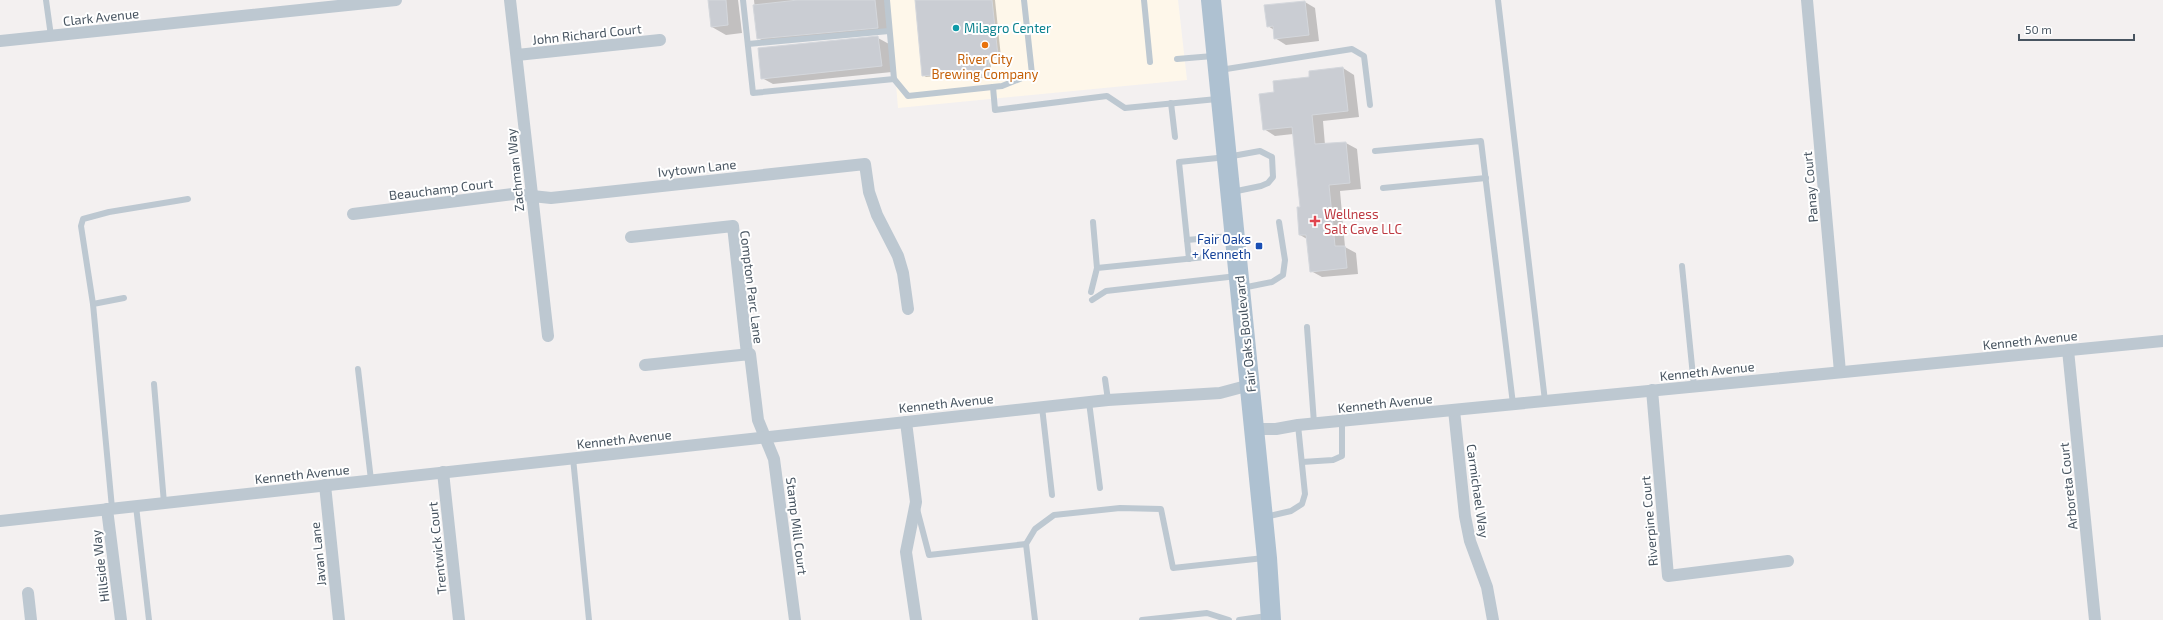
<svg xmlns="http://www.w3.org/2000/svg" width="2163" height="620" viewBox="0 0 2163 620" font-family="'Exo 2',sans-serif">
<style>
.commercial{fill:#fef7ea}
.shadow{fill:#0003}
.building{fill:#cacdd3;stroke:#d4d7dc}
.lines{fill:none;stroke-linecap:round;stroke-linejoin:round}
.service{stroke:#bdc8d1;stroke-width:6}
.minor{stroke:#bdc8d1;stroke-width:12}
.primary{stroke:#aec1d1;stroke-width:20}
.culture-dot{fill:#0f9aa8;stroke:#fff;stroke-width:1.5}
.food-dot{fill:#e8710a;stroke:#fff;stroke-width:1.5}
.health-dot{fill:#e0444e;stroke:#fff;stroke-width:1.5}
.transit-dot{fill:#1a4fb4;stroke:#fff;stroke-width:1.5}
.labels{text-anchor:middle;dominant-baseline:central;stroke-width:4;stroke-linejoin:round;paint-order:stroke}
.street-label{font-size:13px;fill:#475460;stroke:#fff}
.culture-label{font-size:13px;fill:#0d838f;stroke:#fff;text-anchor:start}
.food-label{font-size:13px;fill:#c56008;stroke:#fff}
.health-label{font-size:13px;fill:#be3a42;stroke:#fff;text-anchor:start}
.transit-label{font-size:13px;fill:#164399;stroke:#fff;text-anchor:end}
</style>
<rect width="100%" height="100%" fill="#f3f0f0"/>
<path class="commercial" d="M889 0H1178L1187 80 898 108Z"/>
<g class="shadow">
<path d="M709 0H738L742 33 726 35 712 27Z"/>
<path d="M754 0H885L888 33 768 44 758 38Z"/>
<path d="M916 0H995L1001 57 990 58 992 77 967 79 964 77 963 74 926 77 923 75Z"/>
<path d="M1305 2 1315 8 1319 41 1286 45 1275 38 1274 30 1268 26Z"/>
<path d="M878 38 889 44 892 72 773 84 762 78 759 49Z"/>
<path d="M1343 68 1354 75 1359 117 1323 121 1325 145 1346 143 1357 149 1361 189 1340 191 1345 247 1356 253 1358 274 1322 277 1311 271 1307 239 1300 235 1301 208 1293 134 1275 136 1264 129 1276 93 1311 78Z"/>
</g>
<g class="building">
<path d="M708 0H726L728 25 711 27Z"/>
<path d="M798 0H875L878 28 757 39 753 5Z"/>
<path d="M915 0H992L998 56H988L990 76 963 78 962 72 922 76Z"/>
<path d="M1305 1 1309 35 1274 39 1273 26 1267 27 1264 5Z"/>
<path d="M878 36 882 66 761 79 758 48Z"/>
<path d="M1343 67 1348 111 1312 115 1315 144 1346 142 1350 183 1329 185 1335 246H1345L1347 268 1310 272 1306 235H1299L1297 207H1300L1292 127 1263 130 1259 94 1274 92 1273 81 1309 77V71Z"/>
</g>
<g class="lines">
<g class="service">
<path d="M46 0 51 36"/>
<path d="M743 0 753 93 894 79"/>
<path d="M887 0 894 79 908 96 1002 86 1032 74 1024 0"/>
<path d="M1144 0 1150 62"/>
<path d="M1498 0 1545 401"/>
<path d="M748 44 889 31"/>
<path d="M1177 59 1213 56"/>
<path d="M1220 70 1352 49 1364 56 1370 105"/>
<path d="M993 87 995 110 1107 96 1125 108 1217 99"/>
<path d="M1171 103 1175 137"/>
<path d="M1375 151 1481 141 1513 404"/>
<path d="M1383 188 1486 178"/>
<path d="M1093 222 1097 268"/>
<path d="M1187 240 1231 236"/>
<path d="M1189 259 1179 162 1227 157 1260 151 1272 157 1273 177 1268 183 1261 186 1232 192"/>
<path d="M1682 266 1694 386"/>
<path d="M1242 288 1272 282 1283 275 1285 260 1279 222"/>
<path d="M1091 292 1097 268 1235 254"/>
<path d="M1092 300 1106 291 1237 276"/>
<path d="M93 304 81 226 83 219 109 212 188 199"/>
<path d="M1307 327 1314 423"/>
<path d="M358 369 371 480"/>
<path d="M1105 379 1108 400"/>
<path d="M154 384 164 503"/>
<path d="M1089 402 1100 488"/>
<path d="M1042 407 1052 495"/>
<path d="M573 458 589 620"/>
<path d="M1302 462 1333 460 1342 456V421"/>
<path d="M136 506 149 620"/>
<path d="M112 508 93 304 124 298"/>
<path d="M917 509 929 555 1026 544 1035 620"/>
<path d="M1265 517 1291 511 1302 504 1305 494 1298 425"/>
<path d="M1026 544 1035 529 1054 515 1120 508 1161 509 1173 568 1264 558"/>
<path d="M1142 620 1207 613 1229 620"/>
<path d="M1239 620 1267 616"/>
</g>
<g class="minor">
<path d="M510 0 548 336"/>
<path d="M1807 0 1840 372"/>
<path d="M0 41 396 0"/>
<path d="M517 55 660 40"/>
<path d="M353 214 513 194 551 198 865 164 869 192 877 215 898 256 903 273 908 309"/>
<path d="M631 237 733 226 747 354"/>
<path d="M2068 350 2095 620"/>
<path d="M645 365 750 354 758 420 774 459 795 620"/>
<path d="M1652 390 1668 576 1788 561"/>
<path d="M1454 410 1465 516 1470 541 1487 587 1493 620"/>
<path d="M906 422 916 502 906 552 916 620"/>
<path d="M1254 429H1276L1298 425 2163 341"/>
<path d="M443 472 459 620"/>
<path d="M325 485 339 620"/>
<path d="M107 509 121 620"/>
<path d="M0 521 1108 400 1220 393 1250 385"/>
<path d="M28 593 31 620"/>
</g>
<path class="primary" d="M1211 0 1267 558 1271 620"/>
</g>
<circle class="culture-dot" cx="956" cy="28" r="4"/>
<circle class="food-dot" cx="985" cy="45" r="4"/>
<path class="health-dot" d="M1313 215h4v4h4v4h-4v4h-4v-4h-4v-4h4z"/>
<rect class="transit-dot" x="1255" y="242" width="8" height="8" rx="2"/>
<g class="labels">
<g class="street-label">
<text transform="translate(101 17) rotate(-6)">Clark Avenue</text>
<text transform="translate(587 34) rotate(-6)">John Richard Court</text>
<text transform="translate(697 168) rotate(-6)">Ivytown Lane</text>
<text transform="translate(515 170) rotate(-96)">Zachman Way</text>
<text transform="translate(1810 187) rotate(-95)">Panay Court</text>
<text transform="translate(441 189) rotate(-7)">Beauchamp Court</text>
<text transform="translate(752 287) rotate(83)">Compton Parc Lane</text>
<text transform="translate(1245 334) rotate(-96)">Fair Oaks Boulevard</text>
<text transform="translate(2030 340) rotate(-6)">Kenneth Avenue</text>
<text transform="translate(1707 371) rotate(-6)">Kenneth Avenue</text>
<text transform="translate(946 403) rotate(-6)">Kenneth Avenue</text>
<text transform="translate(1385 403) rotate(-6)">Kenneth Avenue</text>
<text transform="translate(624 439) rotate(-6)">Kenneth Avenue</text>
<text transform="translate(302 474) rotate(-6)">Kenneth Avenue</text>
<text transform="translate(2068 486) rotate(-96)">Arboreta Court</text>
<text transform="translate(1478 491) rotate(82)">Carmichael Way</text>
<text transform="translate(1649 521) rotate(-95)">Riverpine Court</text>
<text transform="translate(797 526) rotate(83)">Stamp Mill Court</text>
<text transform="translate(437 548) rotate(-96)">Trentwick Court</text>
<text transform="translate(318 554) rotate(-96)">Javan Lane</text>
<text transform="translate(100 566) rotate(-97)">Hillside Way</text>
</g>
<g class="culture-label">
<text x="964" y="28">Milagro Center</text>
</g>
<g class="food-label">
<text x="985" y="59">River City<tspan x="985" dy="15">Brewing Company</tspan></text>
</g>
<g class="health-label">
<text x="1324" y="214">Wellness<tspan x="1324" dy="15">Salt Cave LLC</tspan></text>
</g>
<g class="transit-label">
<text x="1251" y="239">Fair Oaks<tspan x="1251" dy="15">+ Kenneth</tspan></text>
</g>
</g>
<path d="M2019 34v6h115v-6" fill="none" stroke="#475460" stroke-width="2"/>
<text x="2025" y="34" font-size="12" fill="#475460" stroke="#ffffff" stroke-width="3" paint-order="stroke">50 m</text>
</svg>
